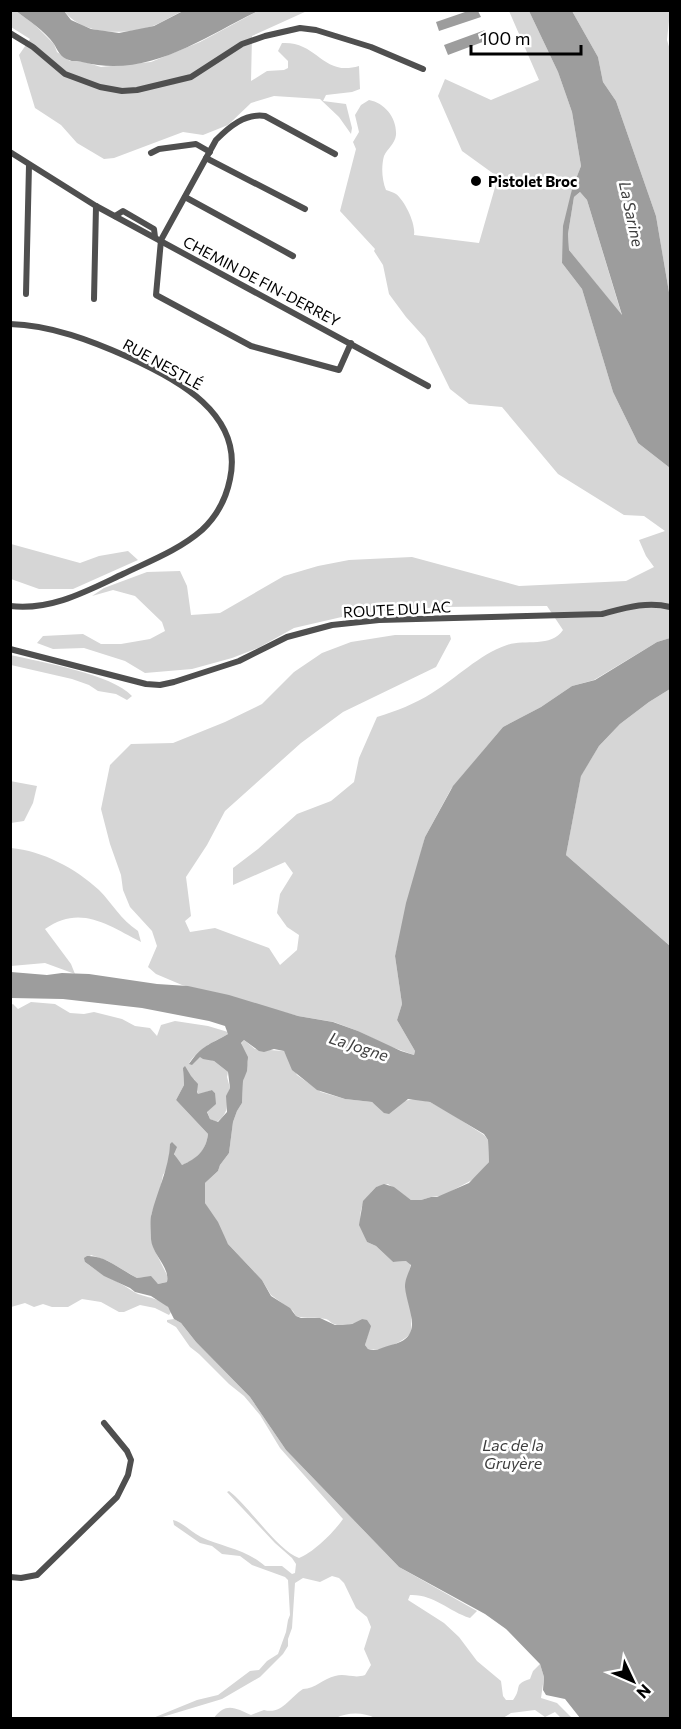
<svg xmlns="http://www.w3.org/2000/svg" width="681" height="1729" viewBox="0 0 681 1729" font-family="Commissioner,sans-serif">
<style>
.green{fill:#d6d6d6}
.water{fill:#9d9d9d;fill-rule:evenodd}
.lines{fill:none;stroke-linecap:round;stroke-linejoin:round}
.minor{stroke:#4f4f4f;stroke-width:6}
.poi-dot{fill:#000;stroke:#fff;stroke-width:2}
.labels{text-anchor:middle;dominant-baseline:central;stroke-width:5;stroke-linejoin:round;paint-order:stroke}
.poi-label{font-size:15px;font-weight:bold;fill:#000;stroke:#fff;text-anchor:start}
.street-label{font-size:15px;fill:#000;stroke:#fff}
.water-label{font-size:16px;font-style:italic;fill:#3e3e3e;stroke:#fff}
</style>
<rect width="100%" height="100%" fill="#fff"/>
<g class="green">
<path d="M11 11H16L35 25 54 44 57 52 70 61 78 60 101 67 151 62 200 42 258 11H307L252 36 251 81 267 71 284 70 288 68V61L278 51 282 43C318 41 322 77 359 66L360 89 352 92 326 95 323 101 346 104 352 128 351 134 339 117 320 99 274 96 251 103 228 125 203 135 183 132 114 158 104 159 77 143 61 125 35 108 19 55 30 39 11 27Z"/>
<path d="M64 11H183C173 15 163 22 153 26 124 35 84 36 64 11Z"/>
<path d="M509 11H529L558 72 572 112 581 166 572 189 562 263 582 289 613 392 638 443 670 468V638L657 642 594 680 572 686 541 707 503 727 451 789 425 837 395 956 402 1004 397 1020 415 1051 414 1055 386 1045 358 1031 334 1022 298 1016 182 985 156 974 148 967 157 946 152 931 130 907 123 890 121 875 110 844 101 809 110 765 131 744 173 743 225 722 262 704 294 672 322 653 351 642 395 635H450L451 639 436 667 343 712 301 743 225 811 207 845 186 877 191 916 185 921 190 932 215 928 269 948 280 965 297 950 299 935 287 927 277 913 280 894 293 873 285 862 233 885V868L258 849 297 814 331 801 354 782 359 758 377 717C396 711 415 704 432 693 457 678 478 655 507 645 524 639 551 648 563 630L547 606 441 607 359 613 294 628 258 648 232 658 192 669 145 673 125 661 84 648 53 649 37 643 43 636 83 634 101 644H121L150 639 165 631 162 622 135 596 113 590 92 596 104 588 147 572 180 571 187 586 191 615 220 613 284 576 318 566 349 560 412 557 519 586 626 581 654 567 646 556 639 540 665 531 644 516 624 515 558 474 502 407 469 404 450 389 425 338 406 317 389 294 383 265 374 251 375 249 340 211 356 149 353 142 359 132 355 115 361 105 369 100C385 103 397 118 396 135 395 144 387 149 384 156 381 167 382 180 386 190 389 191 393 192 396 194 405 201 416 224 414 235L479 243 498 177 462 151 438 96 445 79 491 100 539 80Z"/>
<path d="M572 11H670L667 40 670 50V298L656 216 616 101 603 82 598 57Z"/>
<path d="M580 192 587 200 622 316 569 250 568 234 574 197Z"/>
<path d="M11 544 80 563 99 556 128 551 138 560 73 589H39L11 579Z"/>
<path d="M10 655C41 662 112 674 132 696L127 700 116 694 98 691 89 685 72 679 11 665Z"/>
<path d="M670 689V946L566 855 581 775 599 746 620 724 649 702Z"/>
<path d="M10 781 37 786 33 803 24 821 11 823Z"/>
<path d="M11 848C43 851 75 868 99 890 113 904 120 919 138 931L141 942C108 925 80 904 45 929L71 964 75 974 45 963 11 966Z"/>
<path d="M31 1002 55 1004 70 1013 84 1014 94 1012 122 1019 135 1026 150 1028 157 1036 161 1025 175 1021 208 1026 228 1032V1034C212 1043 200 1047 189 1063L200 1056 214 1061 228 1072 227 1077 230 1088C223 1102 233 1110 217 1122L210 1119 207 1111 215 1104V1093L212 1090 198 1095 195 1080 183 1071 184 1085 176 1100 208 1134C206 1151 197 1159 182 1165L178 1162 170 1144 169 1165 163 1175 159 1194 151 1215V1224L153 1247 167 1275V1282L158 1284 146 1277 137 1278 108 1261 91 1255 85 1262C101 1275 118 1281 134 1292 146 1299 163 1296 171 1312L169 1315 155 1308 140 1305 124 1312H119L101 1302 82 1299 68 1307H52L43 1304 34 1307 25 1303 11 1307V1005L13 1004 18 1009Z"/>
<path d="M244 1040 255 1049 284 1051 297 1075 321 1092 345 1099 372 1102 376 1105 416 1099 430 1102 450 1113 484 1135 488 1140 489 1162 474 1179 442 1196 431 1197 421 1200H411L388 1184 376 1187C356 1208 358 1216 367 1242L376 1246 393 1262 406 1261 411 1262 406 1292 411 1309V1333C402 1343 381 1352 368 1349L365 1345 369 1330 362 1319C353 1324 344 1328 334 1324 331 1323 329 1320 326 1319 316 1317 306 1319 296 1316L293 1311 271 1295 262 1280 228 1244 205 1203V1183L218 1171 220 1165 229 1153 233 1122 237 1111 242 1103 243 1081 248 1061 241 1044Z"/>
<path d="M174 1319 181 1323 196 1342 250 1397 286 1450 399 1567 477 1611 470 1618C448 1611 434 1594 410 1595L408 1600 444 1623 459 1637 477 1661 501 1681 503 1696 506 1700H513C523 1687 512 1685 530 1679L533 1671 540 1664 544 1677 541 1698 557 1703 572 1718H561L555 1712 545 1717 535 1710 511 1713 503 1718H375C364 1712 347 1712 336 1718H214C226 1701 237 1709 251 1715L264 1710C282 1715 290 1697 303 1689 315 1689 324 1678 335 1676 346 1673 354 1679 365 1675L371 1665 364 1649 371 1627 367 1617 356 1608 344 1583 339 1578 332 1576 320 1582 303 1578 295 1583 292 1628 288 1639V1646L283 1654 260 1677 222 1699 159 1718H153L197 1700 218 1695 250 1671 259 1670 267 1661 278 1654 286 1632 288 1620 290 1615 288 1580 285 1577 252 1565 240 1556 222 1554 212 1546 200 1543 174 1525 173 1520C184 1523 191 1532 201 1537 222 1547 246 1549 265 1566H282L292 1574 295 1573 296 1564 292 1558 275 1543 227 1492 229 1491C249 1506 278 1551 299 1558 313 1553 335 1531 343 1519L280 1448 260 1415 244 1396 229 1384 199 1354 190 1347 176 1327 167 1322V1320Z"/>
</g>
<g class="water">
<path d="M16 11H64L71 20 91 29 119 33 154 26 183 11H258C202 38 148 79 82 62 78 60 72 62 69 60 60 57 58 51 54 44 45 31 28 20 16 11Z"/>
<path d="M468 11H478L481 17 439 31 436 22Z"/>
<path d="M529 11H572L598 57 603 82 616 101 656 216 670 298 669 382 670 385V468L638 443 613 392 582 289 562 263 563 226 572 189 581 166 572 112 558 72ZM580 192 587 200 622 315 569 250 568 234 574 197Z"/>
<path d="M485 30 488 40 448 55 444 45Z"/>
<path d="M670 638V689L649 702 620 724 599 746 581 776 566 855 670 946V1718H580L565 1699 546 1695 543 1690 544 1677 540 1664 506 1629 485 1614 399 1567 286 1450 250 1397 196 1342 181 1323 174 1319 168 1307 151 1296 135 1292 130 1288 104 1276 85 1262 84 1258 87 1256C105 1255 121 1270 137 1278L151 1276 158 1284 167 1282C170 1266 152 1255 151 1239 151 1232 150 1222 151 1216 157 1191 169 1169 170 1144L172 1142 177 1147 174 1154 182 1165C196 1159 206 1151 208 1134L176 1100 184 1085 183 1068 185 1066 191 1076 198 1084 197 1092 198 1094 212 1090 215 1093 216 1104 207 1112 210 1119 218 1122 227 1112 226 1096 230 1088 228 1072 214 1061 203 1059 200 1057 192 1065 189 1064C202 1045 209 1045 228 1034L225 1026 209 1021 142 1008 63 999 11 998V972L47 975 62 973 89 974 157 984 188 986 229 995 298 1016 333 1022 358 1031 401 1051 414 1055 415 1051 397 1020 402 1004 395 956 406 903 425 837 453 786 503 727 541 707 572 686 595 680 657 642ZM244 1040 259 1051 264 1052 274 1049 284 1051 292 1070 317 1090 345 1099 372 1102 384 1113 389 1114 408 1099 430 1102 484 1134 488 1140 489 1162 469 1183 437 1197H431L421 1200H411L394 1187 384 1184 376 1187 363 1201 359 1225 367 1242 376 1246 393 1262 406 1261 411 1265C409 1273 405 1278 405 1287 407 1310 426 1337 391 1345 382 1347 377 1352 368 1349L365 1345 371 1326 367 1320 362 1319 352 1324 343 1325H335L320 1318H301L296 1316 290 1308 271 1296 262 1280 228 1244 218 1222 205 1203V1183L218 1171 220 1165 229 1153 233 1122 237 1111 242 1103 243 1081 247 1071 248 1057 241 1043Z"/>
</g>
<g class="lines">
<g class="minor">
<path d="M10 33 33 47 65 74 100 87 122 91 137 90 191 77 242 44 265 36 300 28 316 30 371 47 423 69"/>
<path d="M10 152 96 206 428 386"/>
<path d="M151 153 159 149 196 144 210 152"/>
<path d="M335 154 265 116C245 113 229 127 216 140L161 240 156 295 251 346 339 370 351 343"/>
<path d="M206 158 305 209"/>
<path d="M185 197 293 256"/>
<path d="M115 216 123 211 154 229 155 237"/>
<path d="M26 294 29 165"/>
<path d="M94 299 96 206"/>
<path d="M10 324C51 325 92 341 128 357 177 379 244 414 230 479 226 499 217 516 202 530 179 550 150 561 123 574 87 591 51 611 10 606"/>
<path d="M10 649 146 684 160 685 174 682 239 661 287 637 332 625 379 620 602 614C625 608 647 601 670 607"/>
<path d="M10 1577 21 1578 37 1575 117 1497 128 1475 131 1460 127 1451 104 1423"/>
</g>
</g>
<circle class="poi-dot" cx="476" cy="181" r="6"/>
<g class="labels">
<g class="poi-label">
<text x="488" y="181">Pistolet Broc</text>
</g>
<g class="street-label">
<text transform="translate(262 281) rotate(28)">CHEMIN DE FIN-DERREY</text>
<text transform="translate(163 364) rotate(29)">RUE NESTLÉ</text>
<text transform="translate(397 609) rotate(-3)">ROUTE DU LAC</text>
</g>
<g class="water-label">
<text transform="translate(632 214) rotate(78)">La Sarine</text>
<text transform="translate(359 1046) rotate(18)">La Jogne</text>
<text x="513" y="1444">Lac de la<tspan x="513" dy="18">Gruyère</tspan></text>
</g>
</g>
<rect width="681" height="1729" fill="none" stroke="#000000" stroke-width="24"/>
<g transform="translate(633 1681) rotate(134)" stroke="#ffffff" stroke-width="4.5" paint-order="stroke">
<path d="M0-4.5L10 22L0 15L-10 22Z" fill="#000000"/>
<text y="-9" font-size="16" font-weight="bold" text-anchor="middle" fill="#000000">N</text>
</g>
<path d="M471 45v9h110v-9" fill="none" stroke="#000000" stroke-width="3"/>
<text x="480" y="45" font-size="18" fill="#000000" stroke="#ffffff" stroke-width="4.5" paint-order="stroke">100 m</text>
</svg>
